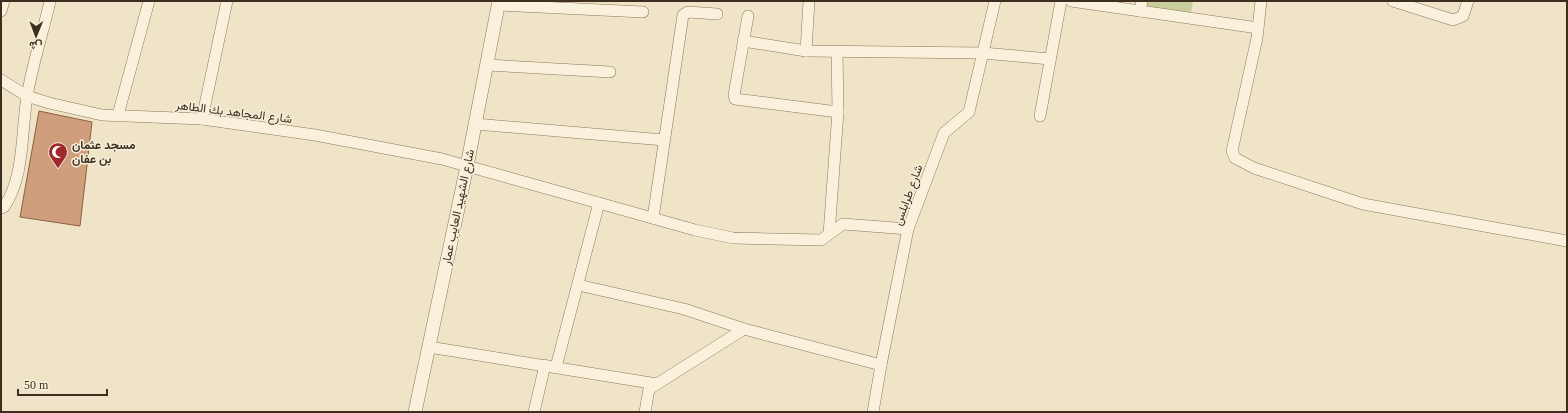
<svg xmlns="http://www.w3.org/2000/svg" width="1568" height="413" viewBox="0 0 1568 413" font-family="'Times New Roman',Vazirmatn,serif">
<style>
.pitch{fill:#c9cf9b}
.building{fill:#cf9f7d;stroke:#8d5f41}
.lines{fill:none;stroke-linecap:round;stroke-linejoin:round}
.minor-casing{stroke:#8d765c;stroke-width:12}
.tertiary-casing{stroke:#8d765c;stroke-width:14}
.minor{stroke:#faf1dc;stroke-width:11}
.tertiary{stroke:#faf1dc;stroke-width:13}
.labels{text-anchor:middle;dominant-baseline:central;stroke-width:3;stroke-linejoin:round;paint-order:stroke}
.street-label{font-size:12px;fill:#3d2e20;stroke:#f7eed8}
.poi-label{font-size:12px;font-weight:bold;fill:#3d2e20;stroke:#f7eed8;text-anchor:start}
</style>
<rect width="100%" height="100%" fill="#f0e4c8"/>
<path class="pitch" d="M1147 1H1193L1191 13 1146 7Z"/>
<path class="building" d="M39 111 92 122 80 226 20 217Z"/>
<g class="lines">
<defs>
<g id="minor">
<path d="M1071 1 1258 28"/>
<path d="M1261 1 1257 38 1232 151 1235 158 1254 168 1363 204 1567 241"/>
<path d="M1393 1 1453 20 1463 16 1468 1"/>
<path d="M498 5 643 12"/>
<path d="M1 11 4 1"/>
<path d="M1140 11 1142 1"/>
<path d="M748 16 734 95 735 99 838 112"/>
<path d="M743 41 806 51 983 53 1050 59"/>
<path d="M806 51 809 1"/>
<path d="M487 65 610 72"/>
<path d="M1 80 27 96 49 103 102 115 202 119 315 135 442 159 695 230 733 238 821 240 843 224 908 229"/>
<path d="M118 115 149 1"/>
<path d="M1040 116 1061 1"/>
<path d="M202 119 227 1"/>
<path d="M475 124 664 140"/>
<path d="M1 208 4 207C25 176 21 132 27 97 32 65 43 33 50 1"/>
<path d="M653 218 683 15 688 12 717 14"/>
<path d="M829 234 838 112 837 51"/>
<path d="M578 285 684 309 744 329 881 365"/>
<path d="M429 347 657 384"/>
<path d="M556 367 599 203"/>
<path d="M534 412 545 365"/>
<path d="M645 412 649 389 744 329"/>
<path d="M873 412 881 365 908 229 944 133 969 112 995 1"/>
</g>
<path id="tertiary" d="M415 412 467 166 499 1"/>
</defs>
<use href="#minor" class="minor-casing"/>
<use href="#tertiary" class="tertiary-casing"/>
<use href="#minor" class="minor"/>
<use href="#tertiary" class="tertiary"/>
</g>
<defs>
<symbol id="mosque-pin" viewBox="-11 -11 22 30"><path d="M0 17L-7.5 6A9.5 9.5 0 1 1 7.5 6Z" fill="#9e2a2b" stroke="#f7eed8"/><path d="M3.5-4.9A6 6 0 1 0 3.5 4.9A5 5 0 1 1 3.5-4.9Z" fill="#fff"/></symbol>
</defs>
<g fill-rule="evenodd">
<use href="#mosque-pin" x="47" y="141" width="22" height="30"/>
</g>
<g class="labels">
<g class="street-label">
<text transform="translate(234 112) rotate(7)">شارع المجاهد بك الطاهر</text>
<text transform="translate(908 195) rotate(-70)">شارع طرابلس</text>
<text transform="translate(458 207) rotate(-78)">شارع الشهيد العايب عمار</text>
</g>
<g class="poi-label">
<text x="72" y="145">مسجد عثمان<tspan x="72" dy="14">بن عفان</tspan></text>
</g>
</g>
<rect width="1568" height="413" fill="none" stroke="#3d2e20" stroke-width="4"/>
<g transform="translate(36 36) rotate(181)" stroke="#f7eed8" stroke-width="3" paint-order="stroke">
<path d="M0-3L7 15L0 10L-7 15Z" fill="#3d2e20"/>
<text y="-6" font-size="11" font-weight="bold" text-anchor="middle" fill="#3d2e20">ش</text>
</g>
<path d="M18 389v6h89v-6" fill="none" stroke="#3d2e20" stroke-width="2"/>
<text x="24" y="389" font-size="12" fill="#3d2e20" stroke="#f7eed8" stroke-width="3" paint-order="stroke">50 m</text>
</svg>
